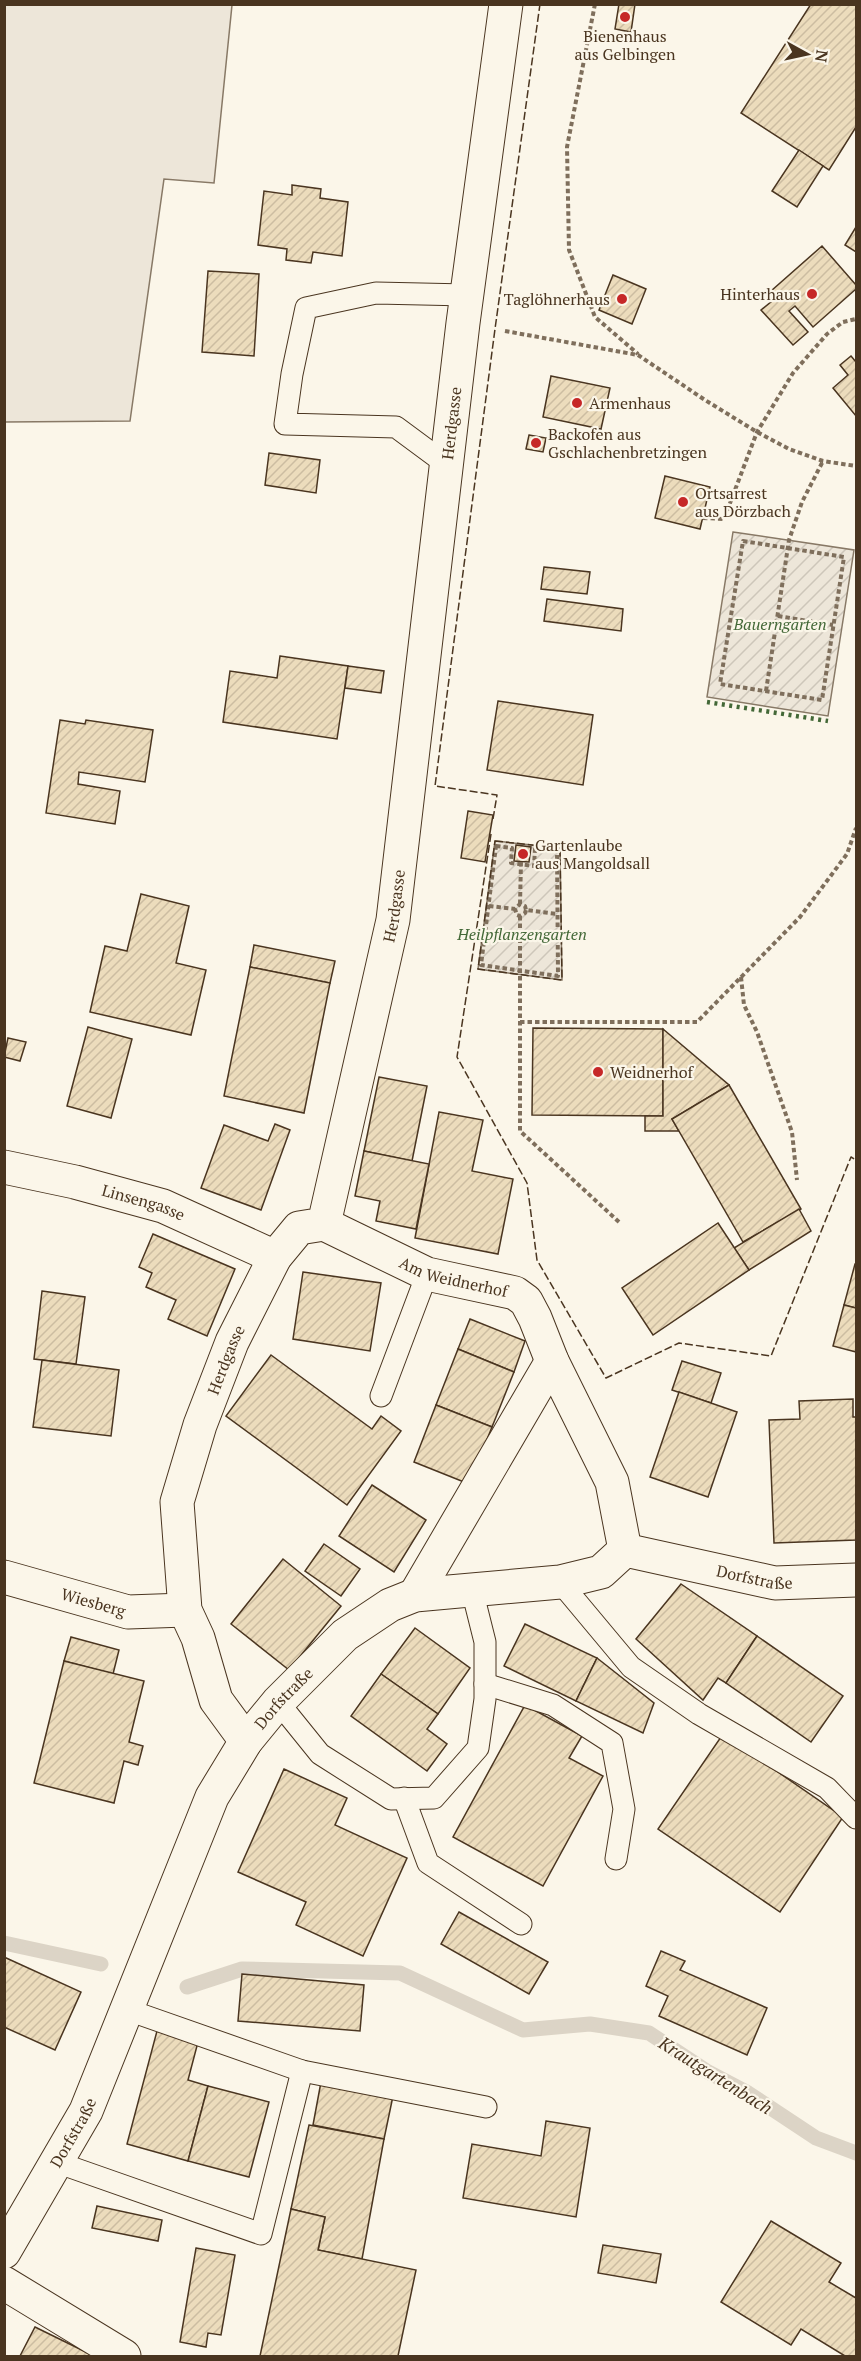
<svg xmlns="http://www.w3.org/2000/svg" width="861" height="2361" viewBox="0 0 861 2361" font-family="'PT Serif',serif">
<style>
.green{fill:#ede6d9;stroke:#887966;stroke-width:1.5}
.garden{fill:url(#garden-furrows);stroke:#887966;stroke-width:1.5}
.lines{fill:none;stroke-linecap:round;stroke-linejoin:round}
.stream{stroke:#dcd4c6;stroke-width:15}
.building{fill:url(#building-hatch);stroke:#4a3520;stroke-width:1.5}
.lane-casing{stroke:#4a3520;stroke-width:23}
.street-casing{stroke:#4a3520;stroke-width:35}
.path{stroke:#7f6f5c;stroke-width:4;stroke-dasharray:4.5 3;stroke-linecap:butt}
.lane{stroke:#fbf6e9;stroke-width:21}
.street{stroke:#fbf6e9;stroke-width:33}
.hedge{stroke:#436837;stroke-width:4.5;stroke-dasharray:3 4.5;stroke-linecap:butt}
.fence{stroke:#4a3520;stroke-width:1.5;stroke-dasharray:8 3;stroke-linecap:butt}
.poi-dot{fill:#c62828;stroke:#fbf6e9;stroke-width:2}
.labels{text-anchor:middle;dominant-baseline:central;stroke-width:4.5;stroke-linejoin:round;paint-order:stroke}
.poi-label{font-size:16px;fill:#4a3520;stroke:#fbf6e9;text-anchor:start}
.street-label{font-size:16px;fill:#4a3520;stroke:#fbf6e9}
.park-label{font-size:16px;font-style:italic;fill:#436837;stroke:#fbf6e9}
.water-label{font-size:18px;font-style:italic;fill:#4a3520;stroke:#fbf6e9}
</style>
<defs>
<pattern id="garden-furrows" width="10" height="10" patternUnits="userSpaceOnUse" patternTransform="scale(1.5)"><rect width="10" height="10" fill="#ede6d9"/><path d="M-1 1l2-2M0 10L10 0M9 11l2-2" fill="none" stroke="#cdc6ba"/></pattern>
<pattern id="building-hatch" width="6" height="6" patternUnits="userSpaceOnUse" patternTransform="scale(1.5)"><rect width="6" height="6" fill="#ecdcbc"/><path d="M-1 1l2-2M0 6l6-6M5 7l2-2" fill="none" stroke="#ccbda1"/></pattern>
</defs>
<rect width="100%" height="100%" fill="#fbf6e9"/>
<path class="green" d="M4 5H232L214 183 164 179 130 421 5 422Z"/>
<g class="garden">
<path d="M733 532 854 550 828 716 707 697Z"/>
<path d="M495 841 560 848 562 980 478 969Z"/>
</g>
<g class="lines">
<g class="stream">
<path d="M4 1943 101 1964"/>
<path d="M187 1987 242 1969 400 1973 523 2030 590 2024 649 2033 708 2072 748 2093 816 2138 856 2153"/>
</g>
</g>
<g class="building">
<path d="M619 4H635L631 32 615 29Z"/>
<path d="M811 4H856V127L829 170 741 113Z"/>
<path d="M799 150 823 166 797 207 772 191Z"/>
<path d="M292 185 321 189 320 198 348 202 342 256 313 252 311 263 286 260 287 249 258 245 264 191 292 195Z"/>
<path d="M856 227V252L845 245Z"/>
<path d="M822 246 856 285V289L813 327 795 306 789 311 808 332 793 345 761 310 777 297 771 291Z"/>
<path d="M208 271 259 274 254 356 202 352Z"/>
<path d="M613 275 646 289 632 324 599 310Z"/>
<path d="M851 356 856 362V416L833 388 848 375 840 365Z"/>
<path d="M551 376 610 388 601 429 543 417Z"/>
<path d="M529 435 546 438 543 452 526 449Z"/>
<path d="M269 453 320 460 316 493 265 485Z"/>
<path d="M665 476 710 487 700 529 655 518Z"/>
<path d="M544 567 590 572 587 594 541 589Z"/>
<path d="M547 599 623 609 621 631 544 621Z"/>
<path d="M280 656 348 666 337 739 223 722 230 671 277 678Z"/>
<path d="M348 666 384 671 381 693 345 688Z"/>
<path d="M498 701 593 715 583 785 487 770Z"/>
<path d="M60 720 85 724 86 720 153 730 145 782 79 772 78 784 120 791 115 824 46 813Z"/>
<path d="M468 811 493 815 485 862 461 858Z"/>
<path d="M516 845 531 847 529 862 514 861Z"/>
<path d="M141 894 189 906 176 963 206 970 191 1035 90 1012 105 946 127 951Z"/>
<path d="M254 945 335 961 330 983 250 967Z"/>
<path d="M250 967 330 983 304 1113 224 1096Z"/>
<path d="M88 1027 132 1039 111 1118 67 1106Z"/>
<path d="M533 1028 663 1029V1116L532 1115Z"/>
<path d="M663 1029 729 1085 672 1119 679 1131H645V1116H663Z"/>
<path d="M8 1038 26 1042 20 1061 4 1057Z"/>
<path d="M379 1077 427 1086 412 1161 364 1151Z"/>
<path d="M729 1085 801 1209 743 1242 672 1119Z"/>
<path d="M439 1112 483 1120 472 1171 513 1179 498 1254 415 1238Z"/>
<path d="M275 1124 290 1130 261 1210 201 1188 224 1125 268 1141Z"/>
<path d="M364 1151 429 1164 416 1229 376 1221 380 1201 355 1196Z"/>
<path d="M799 1209 811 1231 749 1270 734 1248Z"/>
<path d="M718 1223 749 1270 653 1335 622 1288Z"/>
<path d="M153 1234 235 1269 207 1336 168 1319 176 1300 146 1287 152 1273 139 1267Z"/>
<path d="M855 1264H856V1308L844 1305Z"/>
<path d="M303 1272 381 1283 370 1351 293 1339Z"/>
<path d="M42 1291 85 1297 76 1364 34 1359Z"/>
<path d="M844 1305 856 1308V1352L833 1346Z"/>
<path d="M470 1319 525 1341 514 1372 458 1349Z"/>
<path d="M458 1349 514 1372 492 1427 436 1405Z"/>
<path d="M271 1355 372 1429 381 1416 401 1431 347 1505 226 1416Z"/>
<path d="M42 1360 119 1370 111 1436 33 1427Z"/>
<path d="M682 1361 721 1373 711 1403 672 1390Z"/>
<path d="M679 1392 737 1412 708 1497 650 1477Z"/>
<path d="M853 1399V1417H856V1540L774 1543 769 1420 800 1419 799 1401Z"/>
<path d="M436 1405 492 1427 469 1484 414 1462Z"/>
<path d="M372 1485 426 1520 394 1572 339 1536Z"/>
<path d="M324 1544 360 1569 341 1596 305 1571Z"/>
<path d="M283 1559 341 1606 289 1670 231 1624Z"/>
<path d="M681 1584 757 1636 726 1683 718 1678 703 1700 636 1639Z"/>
<path d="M525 1624 597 1658 576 1701 504 1666Z"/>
<path d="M415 1628 470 1668 438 1714 381 1674Z"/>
<path d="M757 1636 843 1696 811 1742 726 1683Z"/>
<path d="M71 1637 119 1650 113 1674 64 1661Z"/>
<path d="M597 1658 654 1703 643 1733 576 1701Z"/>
<path d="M64 1661 144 1681 129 1742 143 1746 138 1765 124 1761 114 1803 34 1783Z"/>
<path d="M381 1674 438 1714 427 1729 447 1744 427 1771 351 1716Z"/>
<path d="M525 1705 582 1736 569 1758 603 1776 543 1886 453 1837Z"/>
<path d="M723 1734 843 1817 780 1912 658 1829Z"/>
<path d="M284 1769 347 1798 335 1825 407 1858 363 1956 296 1925 306 1902 238 1872Z"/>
<path d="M459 1912 548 1962 529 1994 441 1944Z"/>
<path d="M661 1951 685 1961 680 1970 767 2008 747 2055 659 2016 668 1996 646 1986Z"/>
<path d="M4 1957 81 1992 55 2050 4 2027Z"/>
<path d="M242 1974 364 1985 360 2031 238 2021Z"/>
<path d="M157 2031 198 2042 188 2080 208 2086 188 2161 127 2144Z"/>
<path d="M321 2082 393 2096 384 2139 313 2125Z"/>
<path d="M208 2086 269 2102 249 2177 188 2161Z"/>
<path d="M546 2121 590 2128 576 2217 463 2198 472 2144 541 2156Z"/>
<path d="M309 2125 384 2139 362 2259 318 2250 325 2217 291 2209Z"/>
<path d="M97 2206 162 2220 158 2241 92 2228Z"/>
<path d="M291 2209 325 2217 318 2250 416 2270 398 2356H260Z"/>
<path d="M771 2221 841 2263 829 2282 856 2298V2356H845L801 2329 791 2345 721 2302Z"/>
<path d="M603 2245 661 2254 656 2283 598 2273Z"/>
<path d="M196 2248 235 2255 221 2335 208 2333 206 2347 180 2342Z"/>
<path d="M35 2327 94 2356H20Z"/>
</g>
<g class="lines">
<defs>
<g id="lane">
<path d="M446 464 396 427 285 424 292 374 306 308 376 293 467 295"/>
<path d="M381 1396 427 1274"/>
<path d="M560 1582 631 1667 699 1714 827 1788 856 1818"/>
<path d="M485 1684 553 1705 612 1743 624 1809 616 1859"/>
<path d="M278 1702 320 1754 391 1799 434 1798 478 1748 485 1699V1642L472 1590"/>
<path d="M404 1798 428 1863 521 1924"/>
<path d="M128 2010 302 2071 486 2107"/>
<path d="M56 2162 261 2234 302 2071"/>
</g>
<g id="street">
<path id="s1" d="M4 1167 75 1182 163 1206 275 1257"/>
<path id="s2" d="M324 1224 427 1274 515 1293 526 1301 535 1318 552 1361 612 1482 625 1550"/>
<path id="s3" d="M4 1577 128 1612 185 1610"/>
<path d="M415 1595 552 1361"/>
<path id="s4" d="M246 1741 216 1700 198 1638 185 1610 177 1502 200 1425 232 1342 275 1257 299 1228 324 1224 393 920 463 323 506 4"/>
<path id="s5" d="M4 2252 86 2111 212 1797 246 1741 278 1702 345 1635 390 1605 415 1595 560 1582 601 1572 625 1550 775 1583 856 1580"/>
<path d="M4 2283 124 2356"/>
</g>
</defs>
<use href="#lane" class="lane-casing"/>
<use href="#street" class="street-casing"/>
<g class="path">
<path d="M595 4 567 147 569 250 595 317 638 354"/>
<path d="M505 331 638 355 705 400 757 432 789 449 823 461 856 466"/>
<path d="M703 518 724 519 757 432 793 373 827 334 843 322 856 319"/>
<path d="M743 541 844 557 822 700 720 684Z"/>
<path d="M778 616 833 625"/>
<path d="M766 691 789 540 802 502 823 461"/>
<path d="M496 846 512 848 511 863 534 866 535 849 557 851 558 976 481 965Z"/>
<path d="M520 904 521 862"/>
<path d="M489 906 515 909"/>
<path d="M526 910 525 913 520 916 517 915 515 909 520 904 525 906 526 910 557 914"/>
<path d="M520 916V1131L619 1222"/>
<path d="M741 977 744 1005 757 1032 792 1132 797 1180"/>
<path d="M520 1022H697L800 917 847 854 856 828"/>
</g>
<use href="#lane" class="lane"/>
<use href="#street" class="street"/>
<path class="hedge" d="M707 702 828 721"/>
<g class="fence">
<path d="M493 819 497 795 435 786 495 329 540 4"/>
<path d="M491 834 457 1057 527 1183 537 1260 606 1378 679 1343 771 1356 851 1157 856 1160"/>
<path d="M495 841 560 848 562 980 478 969Z"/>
</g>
</g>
<g class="poi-dot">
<circle cx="625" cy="17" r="6"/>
<circle cx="812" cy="294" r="6"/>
<circle cx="622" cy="299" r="6"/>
<circle cx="577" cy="403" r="6"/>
<circle cx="536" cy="443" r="6"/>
<circle cx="683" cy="502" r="6"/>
<circle cx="523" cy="854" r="6"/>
<circle cx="598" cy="1072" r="6"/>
</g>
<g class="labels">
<g class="poi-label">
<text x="625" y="36" text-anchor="middle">Bienenhaus<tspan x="625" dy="18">aus Gelbingen</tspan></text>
<text x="800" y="294" text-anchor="end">Hinterhaus</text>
<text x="610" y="299" text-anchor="end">Taglöhnerhaus</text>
<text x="589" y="403">Armenhaus</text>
<text x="548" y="434">Backofen aus<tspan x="548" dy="18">Gschlachenbretzingen</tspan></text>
<text x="695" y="493">Ortsarrest<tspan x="695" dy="18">aus Dörzbach</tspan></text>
<text x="535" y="845">Gartenlaube<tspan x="535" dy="18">aus Mangoldsall</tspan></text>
<text x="610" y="1072">Weidnerhof</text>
</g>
<g class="street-label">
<text stroke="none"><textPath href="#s4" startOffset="1394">Herdgasse</textPath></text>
<text stroke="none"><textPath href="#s4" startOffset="908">Herdgasse</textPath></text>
<text stroke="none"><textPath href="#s1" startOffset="144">Linsengasse</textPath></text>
<text stroke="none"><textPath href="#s2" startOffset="141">Am Weidnerhof</textPath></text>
<text stroke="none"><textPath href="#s4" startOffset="405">Herdgasse</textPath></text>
<text stroke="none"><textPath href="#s5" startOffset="1146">Dorfstraße</textPath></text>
<text stroke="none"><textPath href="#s3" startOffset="93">Wiesberg</textPath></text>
<text stroke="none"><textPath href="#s5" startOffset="624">Dorfstraße</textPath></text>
<text stroke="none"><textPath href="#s5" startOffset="138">Dorfstraße</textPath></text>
</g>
<g class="park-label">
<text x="780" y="624">Bauerngarten</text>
<text x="522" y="934">Heilpflanzengarten</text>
</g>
<g class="water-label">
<text transform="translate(716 2075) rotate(32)">Krautgartenbach</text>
</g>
</g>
<rect width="861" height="2361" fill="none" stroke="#4a3520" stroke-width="12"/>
<g transform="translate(807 54) rotate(98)" stroke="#fbf6e9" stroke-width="4.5" paint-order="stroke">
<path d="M0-4.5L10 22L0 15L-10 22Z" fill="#4a3520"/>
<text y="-9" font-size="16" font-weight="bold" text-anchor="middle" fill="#4a3520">N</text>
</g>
</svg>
